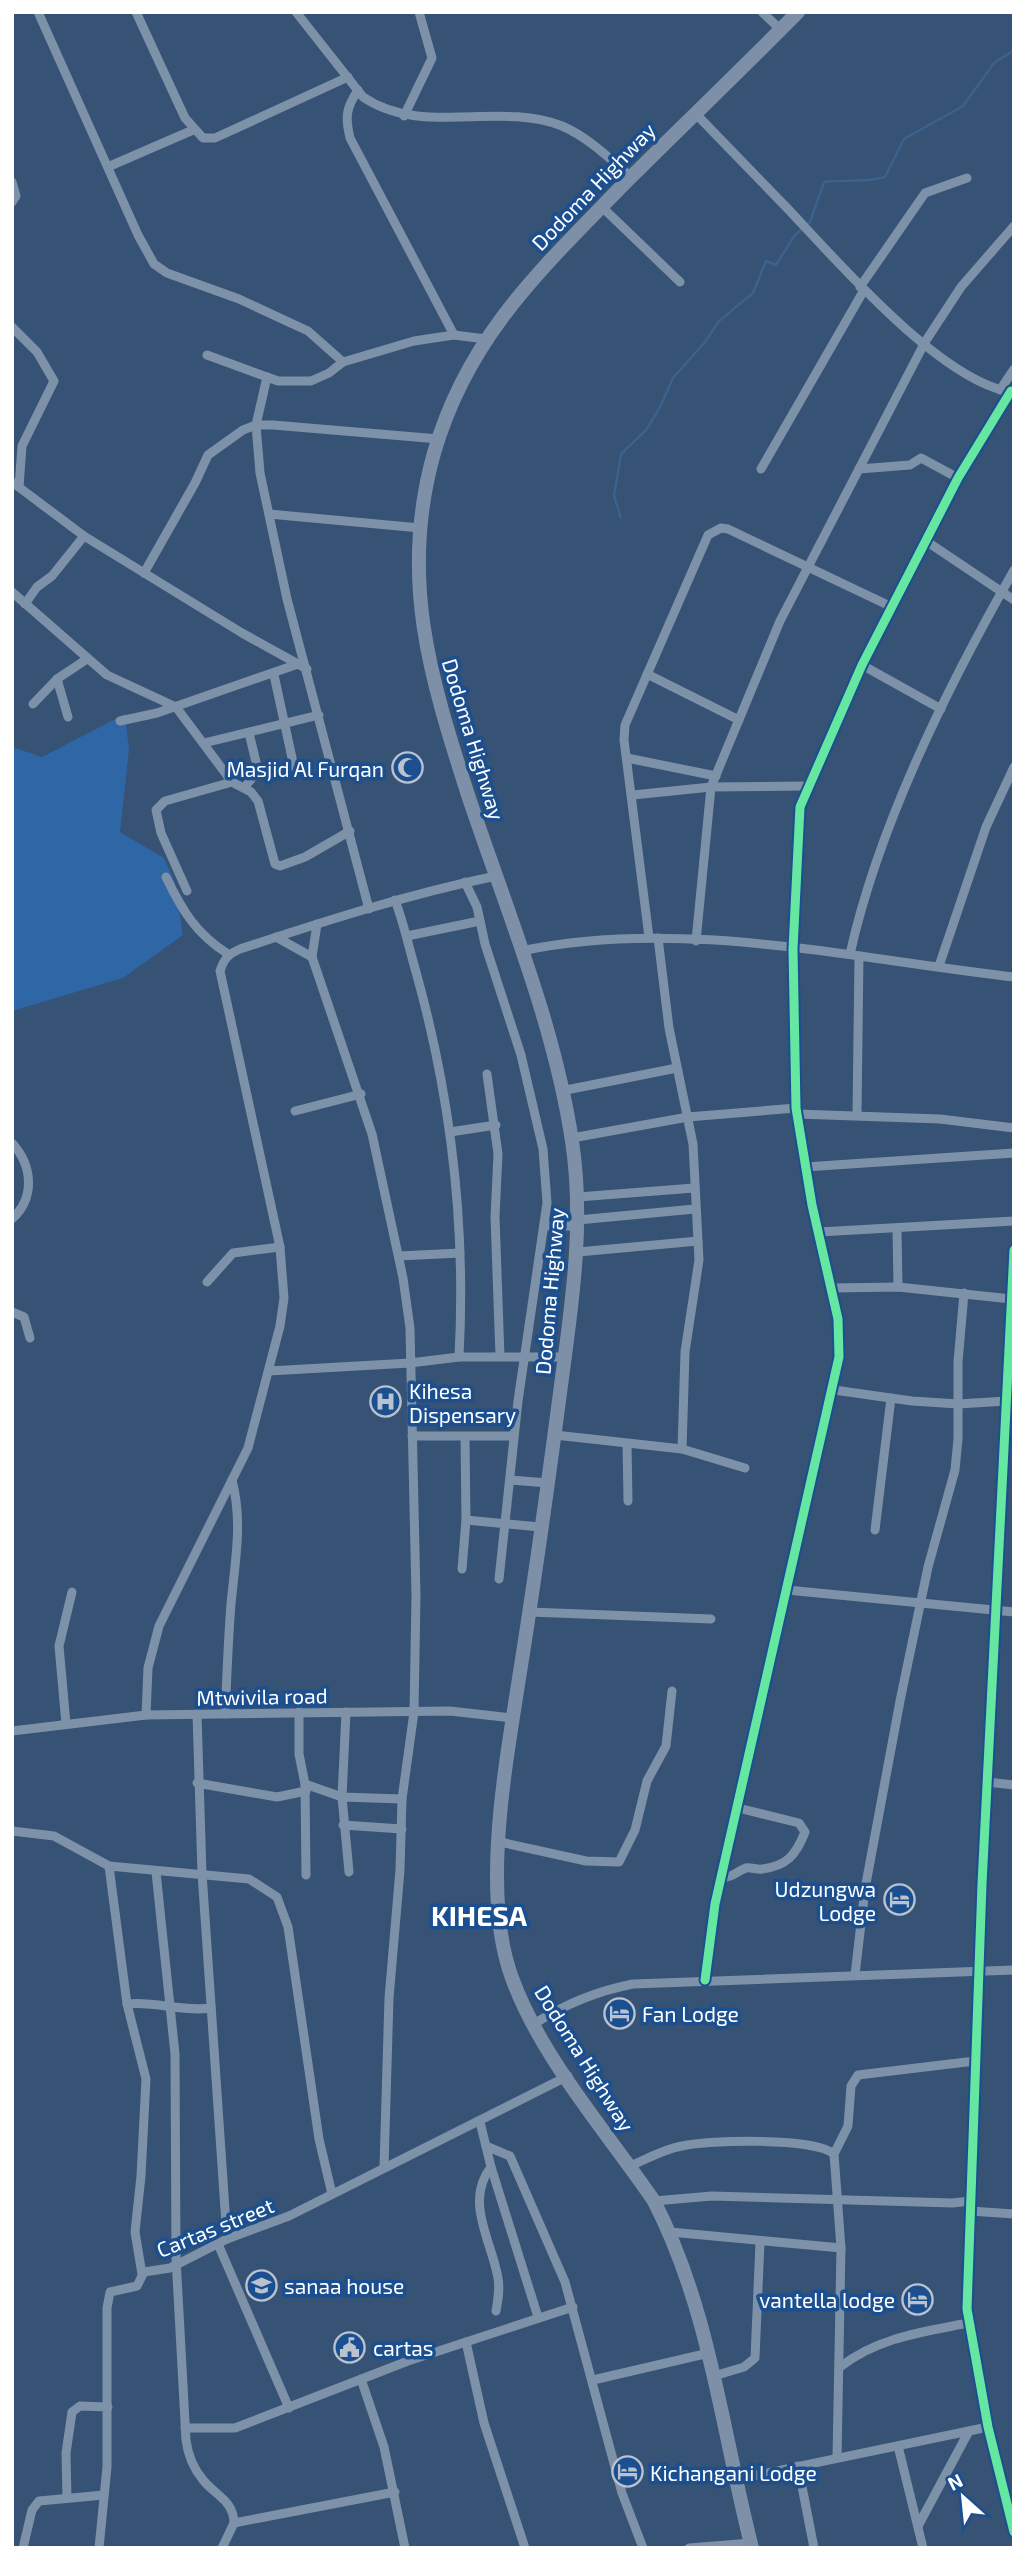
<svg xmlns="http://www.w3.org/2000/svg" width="1026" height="2560" viewBox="0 0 1026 2560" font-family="'Exo 2',sans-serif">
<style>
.green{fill:#2f66a5}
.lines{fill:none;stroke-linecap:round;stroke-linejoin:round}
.stream{stroke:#3b618d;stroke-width:2.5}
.minor{stroke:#7d92a8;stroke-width:9}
.tertiary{stroke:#7d92a8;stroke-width:10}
.trunk{stroke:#7e90a7;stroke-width:14}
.cycleway-casing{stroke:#1b4f8f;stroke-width:13}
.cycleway{stroke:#66e7a1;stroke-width:9}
.labels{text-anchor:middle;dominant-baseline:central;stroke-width:7;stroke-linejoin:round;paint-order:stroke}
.street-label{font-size:21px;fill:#fff;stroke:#1b4f8f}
.poi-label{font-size:21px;fill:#fff;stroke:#1b4f8f;text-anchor:start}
.district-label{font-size:28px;font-weight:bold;fill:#fff;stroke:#1b4f8f}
</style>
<rect width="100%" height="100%" fill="#365274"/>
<path class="green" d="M125 714 129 750 120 832 164 858 175 883 183 935 123 978 12 1011V747L42 757Z"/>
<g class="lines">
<path class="stream" d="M621 518 614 496 621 454 646 430 659 409 673 378 705 342 719 321 753 293 766 261 776 265 795 235 810 222 824 182C846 179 864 183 885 177L904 139 963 106 994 63 1014 50"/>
<g class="minor">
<path d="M38 12 138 235 154 264 167 273 239 299 308 331 343 362"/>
<path d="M136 12 185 118 203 138H215L348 77"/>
<path d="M296 12 363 97C422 137 498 101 562 126 588 137 610 159 631 177"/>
<path d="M762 12 781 30"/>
<path d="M358 90C346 108 345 117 350 138L454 335"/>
<path d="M695 113C726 145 757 177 788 209 836 260 945 386 1014 392"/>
<path d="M404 116 432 58 419 12"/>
<path d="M110 166 193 130"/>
<path d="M12 182 16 196 12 202"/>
<path d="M602 207 680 282"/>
<path d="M860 287 925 193 967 178"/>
<path d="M12 327 37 352 54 381 22 446 19 487"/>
<path d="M207 355 278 381H311L329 373 343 362 414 341 454 335 486 339"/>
<path d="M267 377 256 425 260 473 287 599 369 909"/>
<path d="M1000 390 1014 369"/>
<path d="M761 469 864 290"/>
<path d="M859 469 910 465 921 458 958 478"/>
<path d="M12 482 84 536 242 633 307 669"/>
<path d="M269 514 420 528"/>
<path d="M926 541 1014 600"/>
<path d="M144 573 195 483 208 455 243 430 256 425H273L439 439"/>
<path d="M12 592 107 675 176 707 232 782 251 792 258 801 275 864 280 866 305 857 350 831"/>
<path d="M25 604 37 587 52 576 84 536"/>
<path d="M862 665 941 709"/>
<path d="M647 674 739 720"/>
<path d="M274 675 294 767"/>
<path d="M57 679 68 717"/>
<path d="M33 704 57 679 87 659"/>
<path d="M120 721 157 713 298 664"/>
<path d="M204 743 319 715"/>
<path d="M627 758 716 776"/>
<path d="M245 787 258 770 249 733"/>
<path d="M633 795 711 787 807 786"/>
<path d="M166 877C182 910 196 934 228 954"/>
<path d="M465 882 477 907 485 944 521 1055 543 1149 547 1203 518 1401 499 1579"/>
<path d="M187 891 161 833 156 810 165 801 232 782"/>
<path d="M395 900C404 924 409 948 416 972 451 1097 466 1227 459 1357"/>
<path d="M317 924 312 957 372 1134 403 1278 410 1328 416 1596 414 1712 402 1799 400 1870 389 1998 384 2167"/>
<path d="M407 936 480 921"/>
<path d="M276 937 312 957"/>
<path d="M649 937 624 740 625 725 708 535 721 528 728 529 892 607"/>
<path d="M658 938 669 1028 693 1144 699 1260 685 1352 682 1449"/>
<path d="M696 941 711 787 780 621 925 342 961 287 1014 226"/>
<path d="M521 951C679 917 855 959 1014 977"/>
<path d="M850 954C879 824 948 686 1014 570"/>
<path d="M939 966 986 827 1014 767"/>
<path d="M487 1074 498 1154 495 1217 500 1356"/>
<path d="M561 1091 677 1068"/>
<path d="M295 1111 361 1094"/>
<path d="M797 1114 940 1119 1014 1128"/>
<path d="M857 1115 859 956"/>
<path d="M450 1132 496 1125"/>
<path d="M572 1138 688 1117 796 1108"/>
<path d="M12 1143C33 1166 35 1198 12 1219"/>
<path d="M805 1167 1014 1153"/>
<path d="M578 1197 694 1188"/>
<path d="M578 1220 695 1209"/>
<path d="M544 1226H578"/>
<path d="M897 1229 898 1287"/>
<path d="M819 1232 1014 1221"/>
<path d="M578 1252 698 1241"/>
<path d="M399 1256 460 1253"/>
<path d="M207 1282 233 1253 280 1247"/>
<path d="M832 1288 898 1287 1011 1299"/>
<path d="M12 1312 24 1317 30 1338"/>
<path d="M269 1371 410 1363 459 1357H565"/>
<path d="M834 1390 912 1401 958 1404 1007 1401"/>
<path d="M555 1435 682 1449 745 1468"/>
<path d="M412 1436H514"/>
<path d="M627 1444 628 1501"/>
<path d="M510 1480 548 1483"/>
<path d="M466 1520 540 1527"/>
<path d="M875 1530 891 1398"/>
<path d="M462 1569 466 1520 465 1437"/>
<path d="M787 1590 1014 1612"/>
<path d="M530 1612 711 1619"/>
<path d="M299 1712V1754L305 1784 342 1797 402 1799"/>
<path d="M346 1712 342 1797 349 1872"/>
<path d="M197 1714 202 1873 227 2239"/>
<path d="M225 1714C227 1677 228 1641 231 1604 235 1561 243 1522 232 1480"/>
<path d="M146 1715 148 1668 159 1626 248 1448 280 1326 284 1298 280 1247 220 971C224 958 229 954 240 949 325 921 409 894 496 876"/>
<path d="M66 1724 59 1646 72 1592"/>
<path d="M12 1731 146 1715 450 1711 513 1718"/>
<path d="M987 1782 1014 1785"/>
<path d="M197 1783 277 1797 306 1791"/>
<path d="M305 1785 306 1875"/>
<path d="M343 1825 402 1829"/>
<path d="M12 1831 54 1836 109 1866 249 1879 277 1897 288 1927 319 2139 332 2194"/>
<path d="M500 1842 586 1861 619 1862 635 1830 647 1781 666 1746 672 1691"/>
<path d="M109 1866 127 2004 146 2079 141 2176 135 2232 142 2274"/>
<path d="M156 1872 175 2054 176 2258 186 2440C188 2456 193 2468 203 2480 215 2495 234 2501 234 2523"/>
<path d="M721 1878C735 1877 735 1872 746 1868 751 1867 757 1870 762 1869 787 1866 796 1855 805 1832L799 1823 738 1808"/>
<path d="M855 1975 865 1889 900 1701 928 1567 955 1470 958 1439V1362L964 1293"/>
<path d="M705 1980 715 1904 839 1357 838 1319 812 1205 796 1108 793 949 800 807 862 665 958 478 1011 391"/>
<path d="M127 2004C157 2001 181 2012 211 2008"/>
<path d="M534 2024C565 2004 597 1991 633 1984L1014 1970"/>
<path d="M480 2122 491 2167 538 2317"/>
<path d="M486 2146 510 2156 565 2282 622 2493 643 2548"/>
<path d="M834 2154 848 2126 851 2086 858 2075 975 2061"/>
<path d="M630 2166C647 2159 664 2149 682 2146 708 2140 815 2137 834 2154L841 2248 837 2457"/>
<path d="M491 2167C464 2201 492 2242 498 2278 500 2289 498 2300 496 2311"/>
<path d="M654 2201 712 2196 953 2203 970 2201"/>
<path d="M970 2211 1014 2214"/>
<path d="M670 2232 841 2248"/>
<path d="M218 2244 289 2408"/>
<path d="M466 2342 484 2423 525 2548"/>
<path d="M840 2367C877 2338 922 2332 968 2323"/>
<path d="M714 2376 744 2367 755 2358 760 2242"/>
<path d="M361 2379 384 2447 405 2548"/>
<path d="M593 2380 709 2353"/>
<path d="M185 2428H235L408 2361 573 2307"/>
<path d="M898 2446 923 2548"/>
<path d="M798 2466 814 2548"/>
<path d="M738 2479 988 2427"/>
<path d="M67 2498 66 2453 72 2412 80 2406 108 2407"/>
<path d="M918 2526 969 2431"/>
<path d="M23 2548 32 2510 39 2501 104 2495"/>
<path d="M99 2548 107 2467V2308L110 2292 137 2286 144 2272 170 2268 227 2239 289 2216 568 2076"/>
<path d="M222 2548 234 2523 395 2492"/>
<path d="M689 2548 751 2543"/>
</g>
<path class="tertiary" d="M1014 1250 982 1884 967 2309 988 2427 1014 2532"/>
<path class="trunk" d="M752 2548C722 2431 710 2310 654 2201 607 2132 541 2058 512 1978 482 1897 504 1775 517 1691 533 1592 547 1492 560 1393 571 1309 585 1226 572 1141 554 1022 506 909 468 795 430 677 399 577 434 453 467 339 537 273 618 190 678 130 739 72 798 12"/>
<defs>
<g id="cycleway">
<path d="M1014 1250 982 1884 967 2309 988 2427 1014 2532"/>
<path d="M705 1980 715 1904 839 1357 838 1319 812 1205 796 1108 793 949 800 807 862 665 958 478 1011 391"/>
</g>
</defs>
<use href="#cycleway" class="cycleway-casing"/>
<use href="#cycleway" class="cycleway"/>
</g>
<defs>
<symbol id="mosque-ring" viewBox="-11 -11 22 22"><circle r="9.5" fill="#1b4f8f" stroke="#b9c2ce" stroke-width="1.5"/><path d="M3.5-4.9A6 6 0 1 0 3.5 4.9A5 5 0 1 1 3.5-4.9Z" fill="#b9c2ce"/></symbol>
<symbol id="hospital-ring" viewBox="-11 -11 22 22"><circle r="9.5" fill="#1b4f8f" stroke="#b9c2ce" stroke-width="1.5"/><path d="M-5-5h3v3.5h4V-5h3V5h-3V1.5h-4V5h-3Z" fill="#b9c2ce"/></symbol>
<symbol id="hotel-ring" viewBox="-11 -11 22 22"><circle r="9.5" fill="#1b4f8f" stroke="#b9c2ce" stroke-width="1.5"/><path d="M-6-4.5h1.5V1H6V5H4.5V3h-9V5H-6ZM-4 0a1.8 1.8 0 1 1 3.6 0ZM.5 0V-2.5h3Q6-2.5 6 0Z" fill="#b9c2ce"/></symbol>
<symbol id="university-ring" viewBox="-11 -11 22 22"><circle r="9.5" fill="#1b4f8f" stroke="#b9c2ce" stroke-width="1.5"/><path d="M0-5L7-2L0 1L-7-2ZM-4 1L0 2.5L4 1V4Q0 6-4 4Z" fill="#b9c2ce"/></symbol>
<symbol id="civic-ring" viewBox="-11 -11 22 22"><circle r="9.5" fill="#1b4f8f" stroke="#b9c2ce" stroke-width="1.5"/><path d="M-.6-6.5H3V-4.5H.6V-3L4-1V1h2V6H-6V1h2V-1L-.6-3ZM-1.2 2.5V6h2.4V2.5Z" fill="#b9c2ce"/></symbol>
</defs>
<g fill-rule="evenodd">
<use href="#mosque-ring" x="390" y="750" width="35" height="35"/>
<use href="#hospital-ring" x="368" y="1384" width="35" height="35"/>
<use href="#hotel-ring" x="882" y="1882" width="35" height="35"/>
<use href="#hotel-ring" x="602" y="1996" width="35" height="35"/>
<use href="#university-ring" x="244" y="2268" width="35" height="35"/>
<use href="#hotel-ring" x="900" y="2282" width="35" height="35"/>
<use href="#civic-ring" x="332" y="2330" width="35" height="35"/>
<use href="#hotel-ring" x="610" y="2454" width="35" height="35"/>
</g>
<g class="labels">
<g class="street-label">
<text transform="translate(593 186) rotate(-46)">Dodoma Highway</text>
<text transform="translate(474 739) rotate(73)">Dodoma Highway</text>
<text transform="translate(549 1291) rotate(-85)">Dodoma Highway</text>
<text transform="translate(262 1696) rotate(-1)">Mtwivila road</text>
<text transform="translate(585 2058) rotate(58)">Dodoma Highway</text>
<text transform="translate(215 2227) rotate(-22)">Cartas street</text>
</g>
<g class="poi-label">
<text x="384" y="768" text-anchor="end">Masjid Al Furqan</text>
<text x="409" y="1390">Kihesa<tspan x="409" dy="24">Dispensary</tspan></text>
<text x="876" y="1888" text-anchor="end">Udzungwa<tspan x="876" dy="24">Lodge</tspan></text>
<text x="642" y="2013">Fan Lodge</text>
<text x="284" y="2285">sanaa house</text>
<text x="895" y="2299" text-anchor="end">vantella lodge</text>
<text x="373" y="2347">cartas</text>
<text x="650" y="2472">Kichangani Lodge</text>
</g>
<g class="district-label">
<text x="479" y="1915">KIHESA</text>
</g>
</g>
<rect width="1026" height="2560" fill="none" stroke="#ffffff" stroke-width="28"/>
<g transform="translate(963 2497) rotate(333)" stroke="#1b4f8f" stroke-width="5" paint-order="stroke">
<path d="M0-5L12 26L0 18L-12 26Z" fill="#ffffff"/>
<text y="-10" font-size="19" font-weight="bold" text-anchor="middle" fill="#ffffff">N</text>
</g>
</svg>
